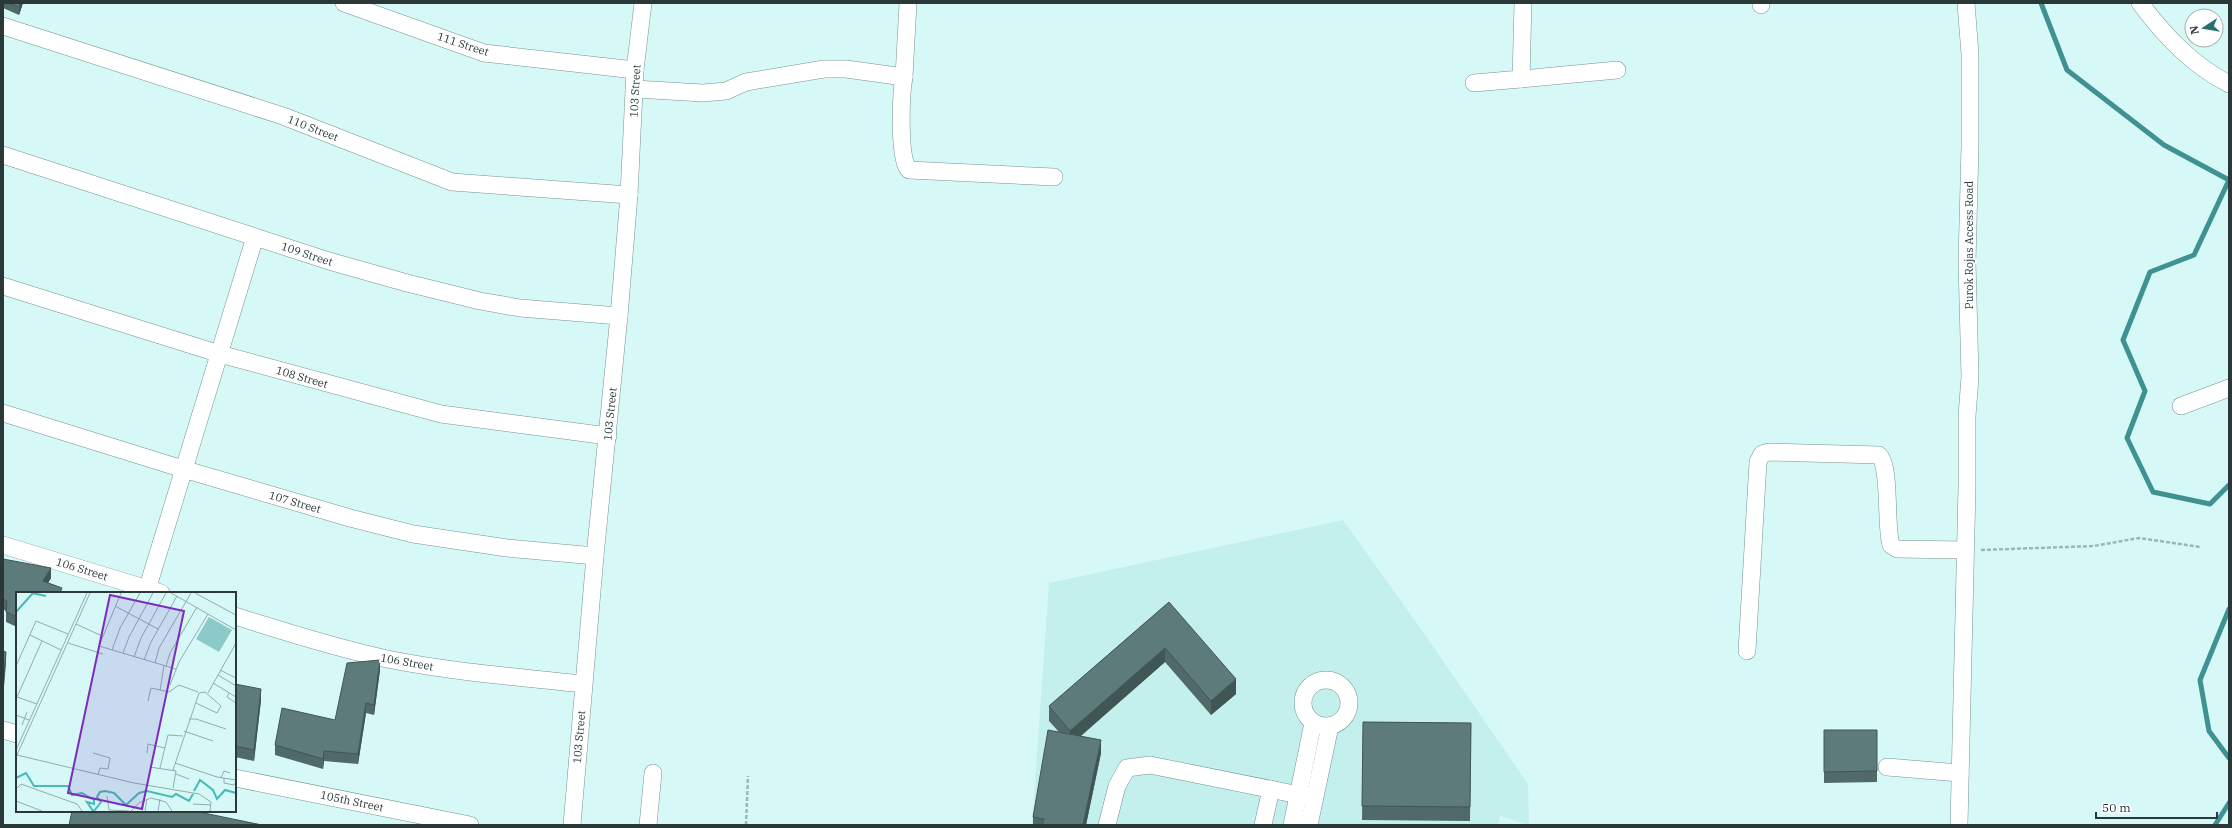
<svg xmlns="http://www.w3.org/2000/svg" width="2232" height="828" viewBox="0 0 2232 828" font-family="'IBM Plex Serif',serif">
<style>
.built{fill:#c3efed}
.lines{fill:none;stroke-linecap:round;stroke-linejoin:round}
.stream{stroke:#3f9291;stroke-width:5}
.minor-casing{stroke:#749493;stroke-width:18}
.path{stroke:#9bb7b5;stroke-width:2.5;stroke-dasharray:4 2;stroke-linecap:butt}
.minor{stroke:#fff;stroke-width:17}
.wall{fill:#4f6a69}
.shaded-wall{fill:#405655}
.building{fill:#5c7b7a;stroke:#405655}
.labels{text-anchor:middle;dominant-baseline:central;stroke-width:4;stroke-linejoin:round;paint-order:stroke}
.street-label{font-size:11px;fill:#2b3838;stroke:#fefefe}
.inset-river{fill:none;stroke:#48b9b7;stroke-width:2}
.inset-road{fill:none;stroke:#92acab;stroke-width:1}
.view{fill:#7b2cbf;fill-opacity:0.15;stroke:#7b2cbf;stroke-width:2}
.inset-edge{fill:none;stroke:#2b3838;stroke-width:2}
</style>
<rect width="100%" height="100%" fill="#d6f9f7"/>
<path class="built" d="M1343 520 1419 626 1528 784 1529 825 1500 816 1498 825H1032L1049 583Z"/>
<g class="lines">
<g class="stream">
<path d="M2041 3 2067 70 2164 145 2229 180 2194 255 2150 272 2123 340 2145 391 2127 438 2153 492 2210 504 2229 485"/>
<path d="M2229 609 2200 680 2209 731 2229 758"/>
<path d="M2215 825 2229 803"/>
</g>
<defs>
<g id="minor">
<path d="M344 3 484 53 635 70"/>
<path d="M1523 3 1521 79 1617 70"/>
<path d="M2140 3C2165 36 2192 65 2229 84"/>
<path d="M1761 5V3"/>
<path d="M3 26 283 116 452 182 629 195"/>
<path d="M904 77 908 3"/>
<path d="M1474 83 1521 79"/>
<path d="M635 89 703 93 726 91 746 82 824 69H846L904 77C901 93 898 161 909 170L1054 177"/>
<path d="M3 155 329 261 407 283 480 301 520 308 619 316"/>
<path d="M3 286 220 354 441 414 608 436"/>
<path d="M2181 406 2229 388"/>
<path d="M3 413 183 469 350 518 413 534 507 548 595 556"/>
<path d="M3 545 161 593"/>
<path d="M146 593 255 237"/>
<path d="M235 616C285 632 336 648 387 659 452 672 518 677 583 684"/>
<path d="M1747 651 1758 462 1762 454 1769 452 1879 455C1891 467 1885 525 1891 545L1897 549 1965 550"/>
<circle cx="1326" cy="703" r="23"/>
<path d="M3 730 17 734"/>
<path d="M1887 767 1960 773"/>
<path d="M235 778 470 825"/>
<path d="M572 825 595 556 619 316 629 195 635 70 643 3"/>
<path d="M648 825 653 773"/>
<path d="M1107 825 1117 786 1127 768 1150 765 1314 798"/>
<path d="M1263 825 1271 789"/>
<path d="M1292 825 1313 723"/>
<path d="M1309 825 1330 726"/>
<path d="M1959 825 1967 487V416L1970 377 1967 262 1970 146V54L1966 3"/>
</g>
</defs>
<use href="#minor" class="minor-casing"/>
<g class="path">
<path d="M1981 550 2094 546 2139 538 2200 547"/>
<path d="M746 825 748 776"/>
</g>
<use href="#minor" class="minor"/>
</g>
<g class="wall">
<path d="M3 3H23L19 15 3 8Z"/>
<path d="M3 559 51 578 48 583 62 593H17V627L6 622V611L3 609Z"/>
<path d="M1169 602 1236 694 1211 715 1165 662 1081 736 1101 753 1086 825H1033V817L1059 732 1049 721V706Z"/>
<path d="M380 670 374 715 366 713 358 764 324 761 323 769 275 755V745L335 720Z"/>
<path d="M235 684 261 700 254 761 235 757Z"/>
<path d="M1363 722 1471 723 1470 821 1362 820Z"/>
<path d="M1824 730H1877V782L1824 783Z"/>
</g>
<g class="shaded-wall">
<path d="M20 3H23L19 15V7Z"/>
<path d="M51 568V578L43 591V581Z"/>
<path d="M1165 648V662L1070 745V731Z"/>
<path d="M6 652V663L3 698V688Z"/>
<path d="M380 660V670L374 715V705Z"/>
<path d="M1236 679V694L1211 715V701Z"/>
<path d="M261 689V700L254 761V750Z"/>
<path d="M366 703V713L358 764V754Z"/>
<path d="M1101 740V753L1086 825H1083Z"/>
<path d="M324 751V761L323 769V759Z"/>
</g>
<g class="building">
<path d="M8 3H20L19 7Z"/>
<path d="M3 559 51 568 43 581 62 588 60 593H17V617L6 612 7 601 3 599Z"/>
<path d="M1169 602 1236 679 1211 701 1165 648 1070 731 1049 706Z"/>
<path d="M3 651 6 652 3 688Z"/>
<path d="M380 660 374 705 366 703 358 754 324 751 323 759 275 745 282 708 335 720 347 663Z"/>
<path d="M235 684 261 689 254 750 235 746Z"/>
<path d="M1363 722 1471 723 1470 807 1362 806Z"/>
<path d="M1048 730 1101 740 1083 825H1042L1044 819 1033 817Z"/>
<path d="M1824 730H1877V771L1824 772Z"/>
<path d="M72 811H194L262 825H69Z"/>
</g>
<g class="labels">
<g class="street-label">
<text transform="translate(463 44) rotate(18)">111 Street</text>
<text transform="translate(635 91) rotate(-87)">103 Street</text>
<text transform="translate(313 128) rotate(21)">110 Street</text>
<text transform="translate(1969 245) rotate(-90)">Purok Rojas Access Road</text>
<text transform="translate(307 254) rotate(18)">109 Street</text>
<text transform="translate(302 377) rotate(16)">108 Street</text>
<text transform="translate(610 414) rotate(-84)">103 Street</text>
<text transform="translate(295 502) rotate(16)">107 Street</text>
<text transform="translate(82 569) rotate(17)">106 Street</text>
<text transform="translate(407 662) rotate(10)">106 Street</text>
<text transform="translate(579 737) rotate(-85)">103 Street</text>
<text transform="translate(352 801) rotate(12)">105th Street</text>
</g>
</g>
<g transform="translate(16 592)">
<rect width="220" height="220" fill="#d6f9f7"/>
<path d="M193 25 216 38 203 60 180 47Z" fill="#8bcac8"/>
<path class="inset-river" d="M16 1 30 4M0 20 17 1M0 186 10 181 18 194H52L56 203 66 201 78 208V212L71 210 77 219M178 199 184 188 197 198 201 207 209 198 220 201M78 219 85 210 81 205 84 200 89 199 98 201 110 213 123 201 131 199 156 205 160 202 173 209 177 202"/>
<path class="inset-road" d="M105 1 83 54 160 77M155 1 220 38M179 1 220 23M99 14 142 37M60 32 86 44M14 43 45 58M52 51 87 62M96 58 104 36 124 1M107 61 113 45 137 1M118 65 125 46 150 1M128 68 135 50 161 4M139 71 143 56 175 1M0 74 20 29 52 42M150 74 154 61 181 15M204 78 220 86M202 83 220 94M197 91 220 105M154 93 163 70 192 22M144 98 153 100 163 93 182 100M192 101 220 51M213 101 211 105 220 111M1 105 26 49M1 105 21 112M132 109 135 96 144 98 148 74M0 123 13 128M173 127H180L210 137M6 133 11 120M168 139 197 149M0 158 71 1M77 161 94 166 92 177 84 176 82 183M131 161 132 152 149 156M1 163 118 191 183 202 195 210 194 219M0 165 74 1M159 171 201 185 220 188M134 175 160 179 157 196M144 176 152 143 167 144M157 178 183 101 189 100 205 114 201 121 180 111M160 182 173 187M205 186 208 179 214 181M208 186V191L218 193 220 190M0 197 5 192 61 212 66 219M91 204 93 218 113 219M0 209 26 219M177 212 195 213M115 219 123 211 135 206 150 210 156 219M129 219 131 207M142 219 144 207"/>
<path class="view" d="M94 3 168 19 126 217 52 201Z"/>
<rect width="220" height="220" class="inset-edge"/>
</g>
<rect width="2232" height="828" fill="none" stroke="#2b3838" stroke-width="8"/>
<g transform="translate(2204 28) rotate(258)"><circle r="19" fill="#fefefe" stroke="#aaafaf"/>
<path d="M0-3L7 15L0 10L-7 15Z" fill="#277170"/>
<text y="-6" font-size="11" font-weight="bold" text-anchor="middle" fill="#2b3838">N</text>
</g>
<path d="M2096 812v6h121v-6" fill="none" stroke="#2b3838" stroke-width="2"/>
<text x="2102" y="812" font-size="12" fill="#2b3838" stroke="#fefefe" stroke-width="3" paint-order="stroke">50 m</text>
</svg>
